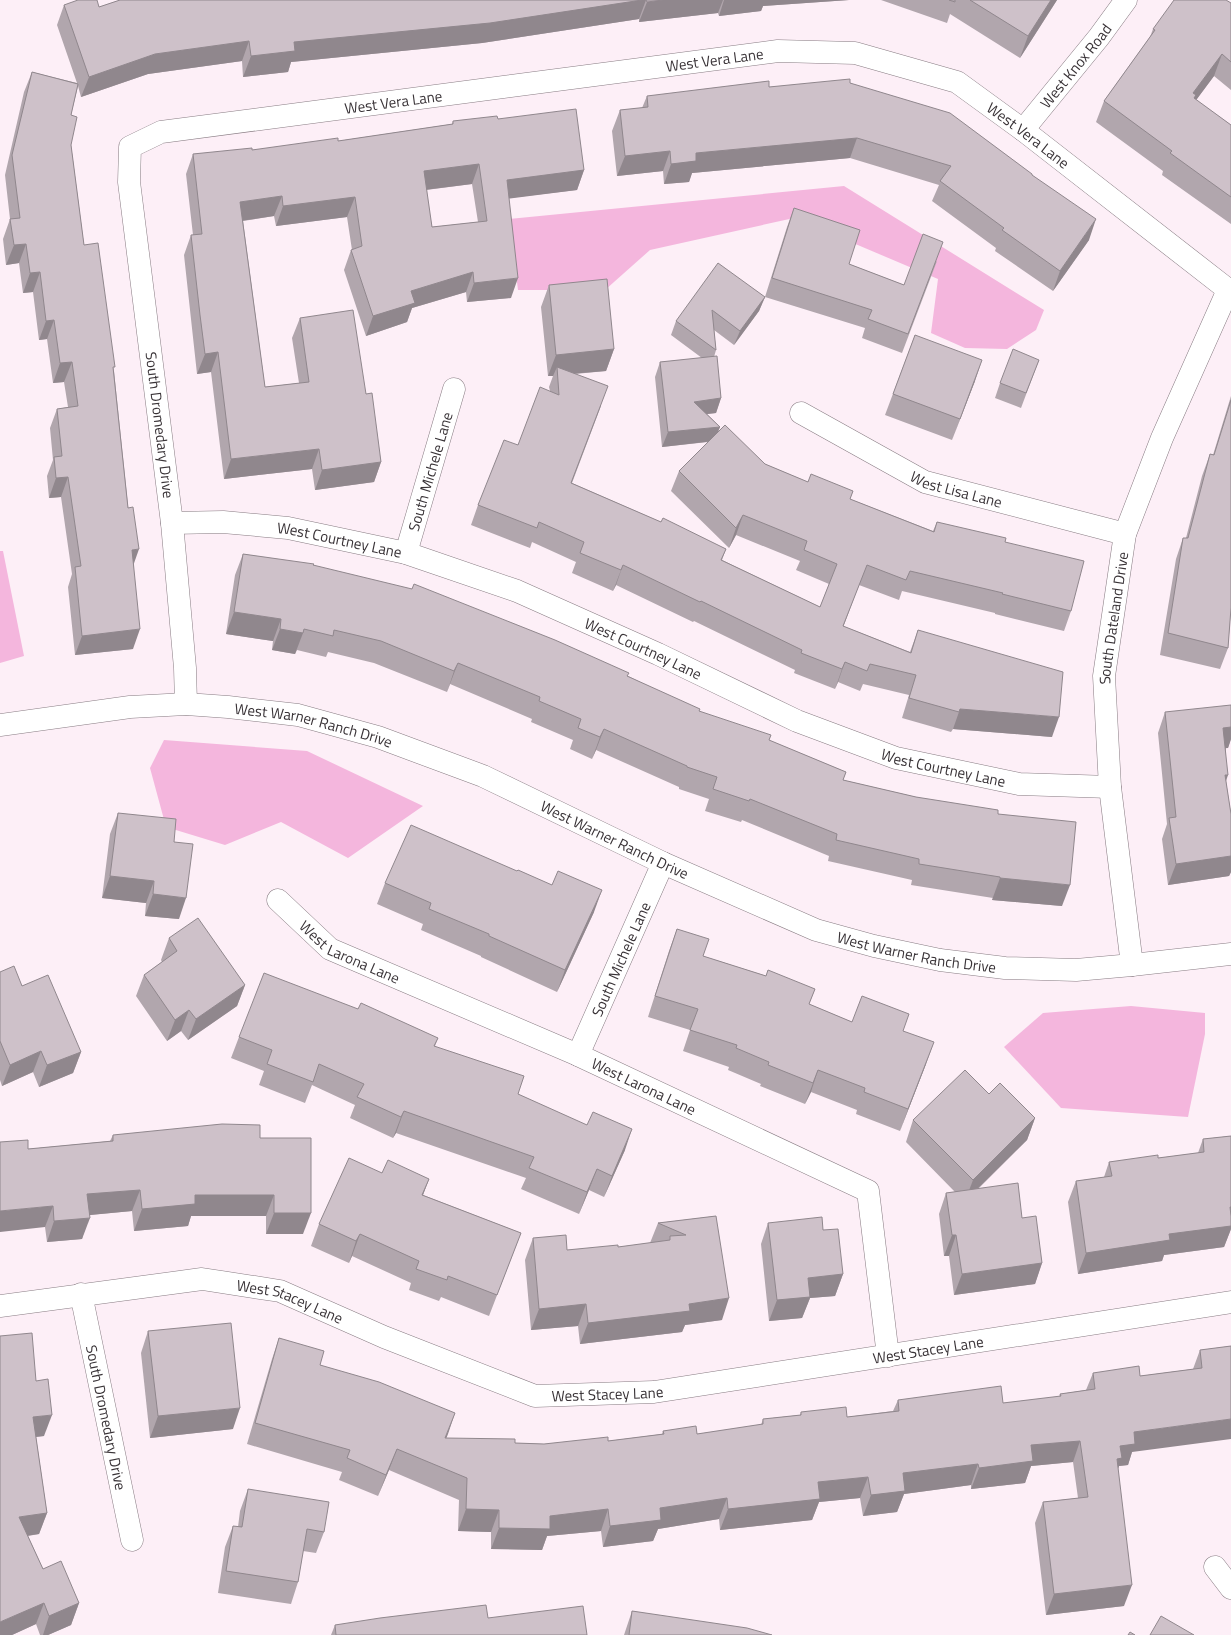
<svg xmlns="http://www.w3.org/2000/svg" width="1231" height="1635" viewBox="0 0 1231 1635" font-family="'Titillium Web',sans-serif">
<style>
.green{fill:#f4b6dd}
.lines{fill:none;stroke-linecap:round;stroke-linejoin:round}
.minor-casing{stroke:#887c83;stroke-width:23}
.tertiary-casing{stroke:#887c83;stroke-width:23}
.minor{stroke:#fff;stroke-width:22}
.tertiary{stroke:#fff;stroke-width:22}
.wall{fill:#b1a6ad;fill-rule:evenodd}
.shaded-wall{fill:#90878d}
.building{fill:#cec1c9;stroke:#90878d;fill-rule:evenodd}
.labels{text-anchor:middle;dominant-baseline:central;stroke-width:3;stroke-linejoin:round;paint-order:stroke}
.street-label{font-size:15px;fill:#393337;stroke:#fff}
</style>
<rect width="100%" height="100%" fill="#fdeff7"/>
<g class="green">
<path d="M844 186 1044 310 1036 330 1007 349 965 348 931 333 938 279 794 218 650 250 605 290H518L509 219Z"/>
<path d="M0 551H3L24 656 0 663Z"/>
<path d="M164 740 307 751 423 806 348 858 281 822 225 845 166 827 150 768Z"/>
<path d="M1131 1006 1205 1013V1034L1188 1117 1061 1108 1004 1047 1043 1013Z"/>
</g>
<g class="lines">
<defs>
<g id="minor">
<path id="s1" d="M1023 130 1099 37 1126 0"/>
<path id="s2" d="M801 413 925 482 1125 534"/>
<path id="s3" d="M172 523 223 522 288 528 406 553 517 591 658 654 797 721 896 758 1019 784 1110 787"/>
<path id="s4" d="M406 553 454 389"/>
<path id="s5" d="M186 704 185 668 172 523 129 182 130 147 161 132 778 51 855 53 957 82 1023 130 1231 292"/>
<path id="s6" d="M278 900 330 949 578 1055 868 1191 888 1356"/>
<path id="s7" d="M1132 965 1110 787 1104 676 1125 534 1162 438 1228 290"/>
<path id="s8" d="M578 1055 663 863"/>
<path id="s9" d="M81 1294 132 1540"/>
<path id="s10" d="M0 1306 202 1279 280 1291 384 1337 535 1396 654 1392 1231 1302"/>
<path d="M1215 1567 1231 1588"/>
</g>
<g id="tertiary">
<path id="s11" d="M0 725 130 707 186 704 228 707 298 715 378 737 483 776 663 863 816 930 874 946 940 960 1005 968 1076 970 1132 965 1231 954"/>
</g>
</defs>
<use href="#minor" class="minor-casing"/>
<use href="#tertiary" class="tertiary-casing"/>
<use href="#minor" class="minor"/>
<use href="#tertiary" class="tertiary"/>
</g>
<g class="wall">
<path d="M120 0H849L763 6 761 11 719 16 718 13 639 22V19L482 43 291 62 288 72 243 77 242 61 148 74 81 97 78 86 71 115V145L84 245 114 371 134 563 133 649 75 655 68 587 72 574 61 497 49 498 47 476 53 460 50 428 57 409 68 407 64 382 53 383 47 339 39 340 33 292 23 293 19 263 6 265 3 239 10 219 5 175 24 92 32 72 77 83 57 25 64 5 99 7Z"/>
<path d="M881 0H1057L1020 58 950 14 947 23Z"/>
<path d="M1231 3V90L1214 76 1196 100 1231 125V224L1162 175 1163 171 1096 122 1104 101 1150 37 1153 29Z"/>
<path d="M850 83 1032 175 1089 240 1053 291 995 251 996 248 932 201 939 185 850 158 692 173 689 182 664 184 663 171 617 176 612 131 620 110 642 108 647 96 769 87Z"/>
<path d="M498 119 584 170 577 190 509 198 511 298 467 302 466 292 412 308 407 322 366 336 344 270 351 250H352L347 217 276 226 274 216 243 221 265 387 299 383 292 338 300 318 366 394 381 462 374 482 315 490 312 469 224 479 211 372 197 374 184 255 191 235H193L186 174 193 154 252 150 338 141 452 124 453 121ZM472 184 478 222 432 227 426 190Z"/>
<path d="M794 208 849 264 904 285 937 261 902 353 862 338 865 328 765 297 787 227Z"/>
<path d="M549 285 614 349 606 371 575 374 601 406 572 483 661 522 726 549 722 560 820 607 829 584 796 570 800 561 736 535 729 548 671 491 679 471 708 442 662 447 655 377 660 362 702 358 671 335 676 321 765 297 759 311 734 345 714 330 716 350 714 357 721 398 716 413 707 414 720 427 718 432 765 464 808 482 853 491 850 499 933 531 937 522 1005 542 1071 611 1064 631 995 614V613L902 591 899 600 859 585 843 626 910 652 918 630 1052 737 953 729 951 732 902 718 909 695 863 684 860 691 838 682 835 689 794 673 795 670 694 621 693 622 616 585 613 591 572 573 576 562 532 542 530 548 471 525 478 505 518 445 550 391 549 387 553 376H548L541 307Z"/>
<path d="M915 335 975 381 952 440 885 415Z"/>
<path d="M1039 360 1021 408 995 398 1000 383Z"/>
<path d="M1231 396V608L1228 648 1220 669 1160 655 1176 559 1183 538H1186L1202 476 1210 454 1213 455Z"/>
<path d="M243 554 313 565 628 676 699 711 846 772 843 780 916 797 998 814 1062 906 992 900 993 898 911 885 912 880 828 861 829 856 742 820 741 822 705 811 709 799 679 789V787L596 750 592 759 570 749 573 740 531 722 532 719 450 684 447 692 374 663 328 652 326 657 297 650 295 654 272 650 273 641 226 634 235 575Z"/>
<path d="M1165 712 1231 727V739L1228 748H1226V781L1231 814V872L1229 876 1168 885 1162 839 1167 824 1158 733Z"/>
<path d="M118 813 174 842 179 919 145 916 146 903 102 898 110 834Z"/>
<path d="M385 883 594 912 557 992 481 957V956L421 930 423 924 377 904Z"/>
<path d="M677 929 703 956 766 976 815 989 809 1004 852 1022 903 1031 926 1064 900 1131 856 1114 857 1110 811 1092 805 1104 760 1086 761 1084 728 1070 729 1067 683 1051 690 1030 648 1017 669 951Z"/>
<path d="M169 938 245 985 237 1006 188 1040 181 1031 167 1041 136 996 144 975 162 962 161 960Z"/>
<path d="M0 972 22 986 81 1052 73 1073 39 1087 33 1072 2 1086 0 1080Z"/>
<path d="M358 1009 438 1038 435 1046 518 1094 625 1150 604 1197 589 1190 579 1214 521 1189 526 1178 396 1133 393 1138 350 1118 355 1105 312 1085 305 1103 259 1085 264 1071 231 1058 239 1037Z"/>
<path d="M989 1094 1035 1118 1027 1140 978 1189 1022 1218 1042 1263 1035 1284 954 1295 949 1256H944L939 1214 946 1193 955 1192 906 1142 913 1120Z"/>
<path d="M113 1135 260 1138 303 1234H266V1216H191L188 1226 134 1231 132 1211 89 1215 82 1239 47 1242 45 1227 28 1149 110 1141Z"/>
<path d="M1231 1136V1229L1224 1247 1164 1255 1162 1261 1078 1274 1068 1202 1076 1181 1104 1177 1109 1162 1158 1158 1198 1153 1203 1139Z"/>
<path d="M382 1173 429 1179 423 1195 521 1233 489 1316 441 1297 439 1301 409 1290 411 1283 352 1256 349 1263 311 1246 319 1224Z"/>
<path d="M716 1216 722 1320 685 1325 682 1332 580 1344 578 1326 531 1330 525 1260 533 1238 567 1250 618 1247 650 1243 658 1223Z"/>
<path d="M768 1223 823 1230 843 1274 835 1296 810 1298 802 1318 769 1321 761 1244Z"/>
<path d="M148 1331 233 1429 150 1438 141 1353Z"/>
<path d="M279 1338 320 1365 446 1438 515 1443 544 1444 608 1441 662 1434 663 1431 697 1434 761 1425 763 1419 800 1415 801 1412 847 1417 893 1411 898 1400 1003 1403 1059 1397 1060 1394 1086 1390 1093 1373 1140 1376 1193 1369 1200 1350 1231 1346 1132 1452 1128 1465 1119 1466 1118 1469 1124 1606 1046 1615 1035 1523 1043 1502 1078 1498 1073 1462 1031 1466 1025 1483 971 1489V1485L904 1494 897 1512 863 1516 860 1498 819 1502 812 1520 720 1530 719 1519 658 1529 653 1541 603 1547 601 1531 547 1536 542 1550 491 1549V1532L458 1531 459 1500 389 1470 378 1496 339 1480 342 1472 247 1444 272 1359Z"/>
<path d="M36 1381 44 1436 36 1437 47 1513 39 1534 28 1536 43 1569 79 1603 71 1625 48 1635H40L36 1624 12 1635Z"/>
<path d="M248 1489 324 1532 316 1553 303 1551 298 1582 291 1604 218 1593 225 1547 233 1526 238 1527 240 1511Z"/>
<path d="M632 1611 772 1635H624Z"/>
<path d="M488 1618 587 1635H331L335 1625Z"/>
</g>
<g class="shaded-wall">
<path d="M642 0H646L639 19 482 43 291 62 288 72 243 77 251 56 294 42Z"/>
<path d="M663 0H723L718 13 639 22 647 2Z"/>
<path d="M724 0H849L763 6 761 11 719 16Z"/>
<path d="M1051 0H1057L1020 58 1028 36Z"/>
<path d="M249 41 242 61 148 74 81 97 89 77 155 54Z"/>
<path d="M1222 54 1214 76 1191 107 1193 93Z"/>
<path d="M857 138 850 158 692 173 689 182 664 184 671 164 696 153Z"/>
<path d="M670 151 663 171 617 176 625 156Z"/>
<path d="M479 164 472 184 416 191 424 171Z"/>
<path d="M584 170 577 190 499 200 507 180Z"/>
<path d="M282 196 274 216 233 222 240 202Z"/>
<path d="M355 197 347 217 276 226 283 206Z"/>
<path d="M1096 219 1089 240 1053 291 1060 271Z"/>
<path d="M26 244 19 263 6 265 14 245Z"/>
<path d="M40 272 33 292 23 293 30 273Z"/>
<path d="M473 272 466 292 412 308 407 322 366 336 373 316 411 291Z"/>
<path d="M518 278 511 298 467 302 474 283Z"/>
<path d="M765 297 759 311 734 345 740 331Z"/>
<path d="M54 320 47 339 39 340 46 321Z"/>
<path d="M614 349 606 371 557 375V367L553 376H548L556 355Z"/>
<path d="M218 352 211 372 197 374 205 354Z"/>
<path d="M982 360 975 381 952 440 960 419Z"/>
<path d="M72 362 64 382 53 383 60 363Z"/>
<path d="M721 398 716 413 689 416 694 402Z"/>
<path d="M720 427 714 441 662 447 668 432Z"/>
<path d="M319 449 312 469 224 479 231 459Z"/>
<path d="M381 462 374 482 315 490 322 470Z"/>
<path d="M68 477 61 497 49 498 56 478Z"/>
<path d="M743 515 736 535 729 548 736 528Z"/>
<path d="M139 549 132 569V550Z"/>
<path d="M623 565 616 585 613 591 621 570Z"/>
<path d="M867 565 859 585 836 646 843 626Z"/>
<path d="M234 612 281 619 273 641 226 634Z"/>
<path d="M140 629 133 649 75 655 82 636Z"/>
<path d="M280 629 303 633 295 654 272 650Z"/>
<path d="M845 662 838 682 835 689 842 669Z"/>
<path d="M458 663 450 684 447 692 454 671Z"/>
<path d="M960 709 1059 717 1052 737 953 729Z"/>
<path d="M1231 727V739L1228 748 1216 749 1223 728Z"/>
<path d="M604 729 596 750 592 759 600 737Z"/>
<path d="M1225 775H1228L1221 796Z"/>
<path d="M1231 856V872L1229 876 1168 885 1176 864Z"/>
<path d="M110 876 154 881 146 903 102 898Z"/>
<path d="M1000 878 1070 885 1062 906 992 900Z"/>
<path d="M602 890 594 912 557 992 565 970Z"/>
<path d="M153 894 186 898 179 919 145 916Z"/>
<path d="M245 985 237 1006 188 1040 196 1019Z"/>
<path d="M189 1010 181 1031 167 1041 175 1020Z"/>
<path d="M934 1042 926 1064 900 1131 908 1109Z"/>
<path d="M41 1051 33 1072 2 1086 10 1065Z"/>
<path d="M81 1052 73 1073 39 1087 47 1065Z"/>
<path d="M818 1070 811 1092 805 1104 813 1083Z"/>
<path d="M404 1111 396 1133 393 1138 401 1117Z"/>
<path d="M1035 1118 1027 1140 965 1201 973 1180Z"/>
<path d="M632 1129 625 1150 604 1197 612 1176Z"/>
<path d="M597 1169 589 1190 579 1214 587 1192Z"/>
<path d="M429 1179 421 1200 422 1195Z"/>
<path d="M140 1190 132 1211 80 1216 87 1194Z"/>
<path d="M195 1195H274L266 1216H191L188 1226 134 1231 142 1209Z"/>
<path d="M53 1206 45 1227 0 1232V1211Z"/>
<path d="M1230 1207H1231V1229L1224 1247 1164 1255 1162 1261 1078 1274 1086 1253 1169 1234Z"/>
<path d="M274 1213H311L303 1234H266Z"/>
<path d="M90 1218 82 1239 47 1242 54 1221Z"/>
<path d="M360 1234 352 1256 349 1263 356 1241Z"/>
<path d="M952 1235H956L949 1256H944Z"/>
<path d="M1042 1263 1035 1284 954 1295 962 1274Z"/>
<path d="M843 1274 835 1296 810 1298 802 1318 769 1321 777 1300 808 1278Z"/>
<path d="M729 1298 722 1320 685 1325 682 1332 580 1344 588 1323 689 1304Z"/>
<path d="M586 1304 578 1326 531 1330 539 1309Z"/>
<path d="M240 1408 233 1429 150 1438 158 1416Z"/>
<path d="M455 1413 448 1434 438 1459 445 1438Z"/>
<path d="M52 1415 44 1436 25 1438 33 1417Z"/>
<path d="M1231 1419V1439L1132 1452 1128 1465 1119 1466 1114 1479 1109 1480 1120 1446 1134 1432Z"/>
<path d="M1080 1441 1073 1462 1031 1466 1025 1483 971 1489 979 1468 1031 1445Z"/>
<path d="M397 1449 389 1470 378 1496 386 1475Z"/>
<path d="M978 1464 971 1485 904 1494 897 1512 863 1516 871 1495 903 1473Z"/>
<path d="M868 1477 860 1498 819 1502 812 1520 720 1530 728 1509 818 1482Z"/>
<path d="M727 1498 719 1519 658 1529 653 1541 603 1547 610 1526 660 1508Z"/>
<path d="M466 1509 499 1510 491 1532 458 1531Z"/>
<path d="M608 1509 601 1531 547 1536 542 1550 491 1549 499 1528 550 1516Z"/>
<path d="M47 1513 39 1534 11 1538 19 1517Z"/>
<path d="M1132 1585 1124 1606 1046 1615 1054 1594Z"/>
<path d="M44 1603 36 1624 12 1635H0V1622Z"/>
<path d="M79 1603 71 1625 48 1635H43L49 1616Z"/>
</g>
<g class="building">
<path d="M78 0H97L99 7 120 0H642L490 23 294 42 295 51 251 56 249 41 155 54 89 77 64 5Z"/>
<path d="M646 0H663L647 2Z"/>
<path d="M949 0H955V2Z"/>
<path d="M970 0H1051L1028 36Z"/>
<path d="M1174 0H1226L1231 3V62L1222 54 1193 93 1196 95 1194 98 1231 125V197L1170 153 1172 151 1104 101 1155 30 1153 29Z"/>
<path d="M32 72 78 84 71 115 77 117 71 145 84 245 98 243 115 367H113L128 508 133 507 139 549 132 550 140 629 82 636 75 567 81 566 68 477 56 478 54 457 62 456 57 409 78 406 72 362 60 363 54 320 46 321 40 272 30 273 26 244 14 245 10 219 20 218 12 155Z"/>
<path d="M850 79V83L950 113 1032 174V175L1096 219 1060 271 1002 230 1004 228 940 181 951 166 857 138 696 153V161L671 164 670 151 625 156 620 110 648 107 647 96 769 81V87Z"/>
<path d="M576 109 584 170 507 180 518 278 474 283 473 272 411 291 415 303 373 316 351 250 362 246 355 197 283 206 282 196 240 202 265 387 309 382 300 318 353 310 366 394 372 393 381 462 322 470 319 449 231 459 218 352 205 354 200 315 191 235 202 234 193 154 252 148V150L338 138V141L453 124V121L497 116 498 119ZM479 164 487 221 432 227 424 171Z"/>
<path d="M794 208 860 230 849 264 904 285 923 234 943 242 908 334 868 319 872 310 772 278Z"/>
<path d="M718 263 765 297 740 331 712 310 716 350 676 321Z"/>
<path d="M607 279 614 349 556 355 549 285Z"/>
<path d="M915 335 982 360 960 419 893 394Z"/>
<path d="M1013 349 1039 360 1026 393 1000 383Z"/>
<path d="M717 356 721 398 694 402 720 427 668 432 660 362Z"/>
<path d="M557 367 608 386 571 483 661 522 663 518 726 549 721 560 820 607 837 564 804 550 807 541 743 515 736 528 679 471 725 425 765 464 808 482 811 474 853 491 850 499 934 532 937 522 1006 538 1005 542 1084 561 1071 611 1002 594 1003 593 910 571 906 580 867 565 843 626 911 653 918 630 1063 672 1059 717 960 709 959 712 909 698 916 675 870 664 867 671 845 662 842 669 801 653 802 650 701 601 700 602 623 565 621 570 580 553 584 542 539 522 537 528 478 505 504 440 518 445 540 387 559 395Z"/>
<path d="M1231 400V608L1228 648 1168 633 1183 538H1188L1210 454 1214 455Z"/>
<path d="M243 554 314 564 313 565 412 589 414 584 555 640 629 673 627 676 700 709 699 711 771 735 769 740 846 772 843 780 916 797 998 810V814L1076 822 1070 885 1000 878V877L919 864V859L836 840 837 834 750 799 749 801 713 789 717 777 687 767V766L604 729 600 737 578 728 581 719 539 701 540 697 458 663 454 671 381 641 334 630 333 636 304 629 303 633 280 629 281 619 234 612Z"/>
<path d="M1231 705V727L1223 728 1228 775H1225L1231 814V856L1176 864 1169 818 1176 817 1165 712Z"/>
<path d="M118 813 176 819 174 842 193 844 186 898 153 894 154 881 110 876Z"/>
<path d="M411 825 517 871 518 870 552 885 558 871 602 890 565 970 489 936V934L429 909 431 903 385 883Z"/>
<path d="M198 918 245 985 196 1019 189 1010 175 1020 144 975 177 951 169 938Z"/>
<path d="M677 929 709 939 703 956 766 976 768 970 815 989 809 1004 852 1022 862 996 909 1014 903 1031 934 1042 908 1109 864 1092 865 1088 818 1070 813 1083 768 1065 769 1062 736 1048 737 1045 690 1030 698 1009 655 996Z"/>
<path d="M14 966 22 986 48 975 81 1052 47 1065 41 1051 10 1065 0 1041V972Z"/>
<path d="M264 973 358 1009 361 1003 438 1038 434 1046 524 1076 518 1094 587 1125 593 1112 632 1129 612 1176 597 1169 587 1192 529 1168 534 1157 404 1111 401 1117 357 1097 364 1084 319 1064 313 1082 267 1064 272 1050 239 1037Z"/>
<path d="M965 1070 989 1094 1000 1083 1035 1118 973 1180 913 1120Z"/>
<path d="M222 1124 260 1125V1138H311V1213H274V1195H195V1204L142 1209 140 1190 87 1194 90 1218 54 1221 53 1206 0 1211V1142L28 1140V1149L113 1141V1135Z"/>
<path d="M1231 1136V1207H1230L1231 1216V1226L1169 1234 1170 1240 1086 1253 1076 1181 1112 1176 1109 1162 1158 1155V1158L1204 1152 1203 1139Z"/>
<path d="M349 1158 382 1173 388 1160 429 1179 422 1195 521 1233 497 1295 448 1276 447 1280 416 1269 419 1261 360 1234 356 1241 319 1224Z"/>
<path d="M1018 1183 1022 1218 1036 1216 1042 1263 962 1274 956 1235H952L946 1193Z"/>
<path d="M716 1216 729 1298 689 1304 690 1311 588 1323 586 1304 539 1309 533 1238 566 1235 567 1250 618 1245V1247L670 1240V1236L686 1235 658 1223Z"/>
<path d="M822 1217 823 1230 838 1229 843 1274 808 1278 810 1297 777 1300 768 1223Z"/>
<path d="M231 1323 240 1408 158 1416 148 1331Z"/>
<path d="M32 1333 36 1381 48 1379 52 1415 33 1417 47 1513 19 1517 43 1569 61 1561 79 1603 49 1616 44 1603 0 1622V1336Z"/>
<path d="M279 1338 324 1351 320 1365 379 1382 455 1413 445 1438 515 1439V1443L544 1444 608 1437V1441L664 1434 663 1431 696 1426 697 1434 763 1424V1419L801 1415V1412L846 1407 847 1417 899 1411 898 1400 1001 1386 1003 1403 1061 1396 1060 1394 1095 1389 1093 1373 1139 1366 1140 1376 1202 1368 1200 1350 1231 1346V1419L1134 1432 1135 1444 1120 1446 1122 1458 1117 1459 1132 1585 1054 1594 1043 1502 1088 1497 1080 1441 1031 1445 1033 1461 979 1468 978 1464 903 1473 905 1491 871 1495 868 1477 818 1482 820 1499 728 1509 727 1498 660 1508 661 1520 610 1526 608 1509 550 1516V1529L499 1528V1510L466 1509 467 1478 397 1449 386 1475 347 1458 350 1450 255 1423Z"/>
<path d="M248 1489 329 1502 324 1532 307 1529 298 1582 226 1571 233 1526 242 1527Z"/>
<path d="M486 1605 488 1618 583 1606 587 1635H336L335 1625 380 1618Z"/>
<path d="M632 1611 747 1628 772 1635H629Z"/>
<path d="M1161 1616 1194 1635H1150Z"/>
<path d="M1130 1632 1135 1635H1128Z"/>
</g>
<g class="labels">
<g class="street-label">
<text stroke="none"><textPath href="#s5" startOffset="1153">West Vera Lane</textPath></text>
<text stroke="none"><textPath href="#s1" startOffset="83">West Knox Road</textPath></text>
<text stroke="none"><textPath href="#s5" startOffset="829">West Vera Lane</textPath></text>
<text stroke="none"><textPath href="#s5" startOffset="1489">West Vera Lane</textPath></text>
<text transform="translate(160 425) rotate(83)">South Dromedary Drive</text>
<text stroke="none"><textPath href="#s4" startOffset="85">South Michele Lane</textPath></text>
<text stroke="none"><textPath href="#s2" startOffset="174">West Lisa Lane</textPath></text>
<text stroke="none"><textPath href="#s3" startOffset="169">West Courtney Lane</textPath></text>
<text stroke="none"><textPath href="#s7" startOffset="349">South Dateland Drive</textPath></text>
<text stroke="none"><textPath href="#s3" startOffset="493">West Courtney Lane</textPath></text>
<text stroke="none"><textPath href="#s11" startOffset="317">West Warner Ranch Drive</textPath></text>
<text stroke="none"><textPath href="#s3" startOffset="817">West Courtney Lane</textPath></text>
<text stroke="none"><textPath href="#s11" startOffset="641">West Warner Ranch Drive</textPath></text>
<text stroke="none"><textPath href="#s6" startOffset="90">West Larona Lane</textPath></text>
<text stroke="none"><textPath href="#s11" startOffset="965">West Warner Ranch Drive</textPath></text>
<text stroke="none"><textPath href="#s8" startOffset="105">South Michele Lane</textPath></text>
<text stroke="none"><textPath href="#s6" startOffset="414">West Larona Lane</textPath></text>
<text stroke="none"><textPath href="#s10" startOffset="295">West Stacey Lane</textPath></text>
<text stroke="none"><textPath href="#s10" startOffset="955">West Stacey Lane</textPath></text>
<text stroke="none"><textPath href="#s10" startOffset="631">West Stacey Lane</textPath></text>
<text stroke="none"><textPath href="#s9" startOffset="126">South Dromedary Drive</textPath></text>
</g>
</g>
</svg>
